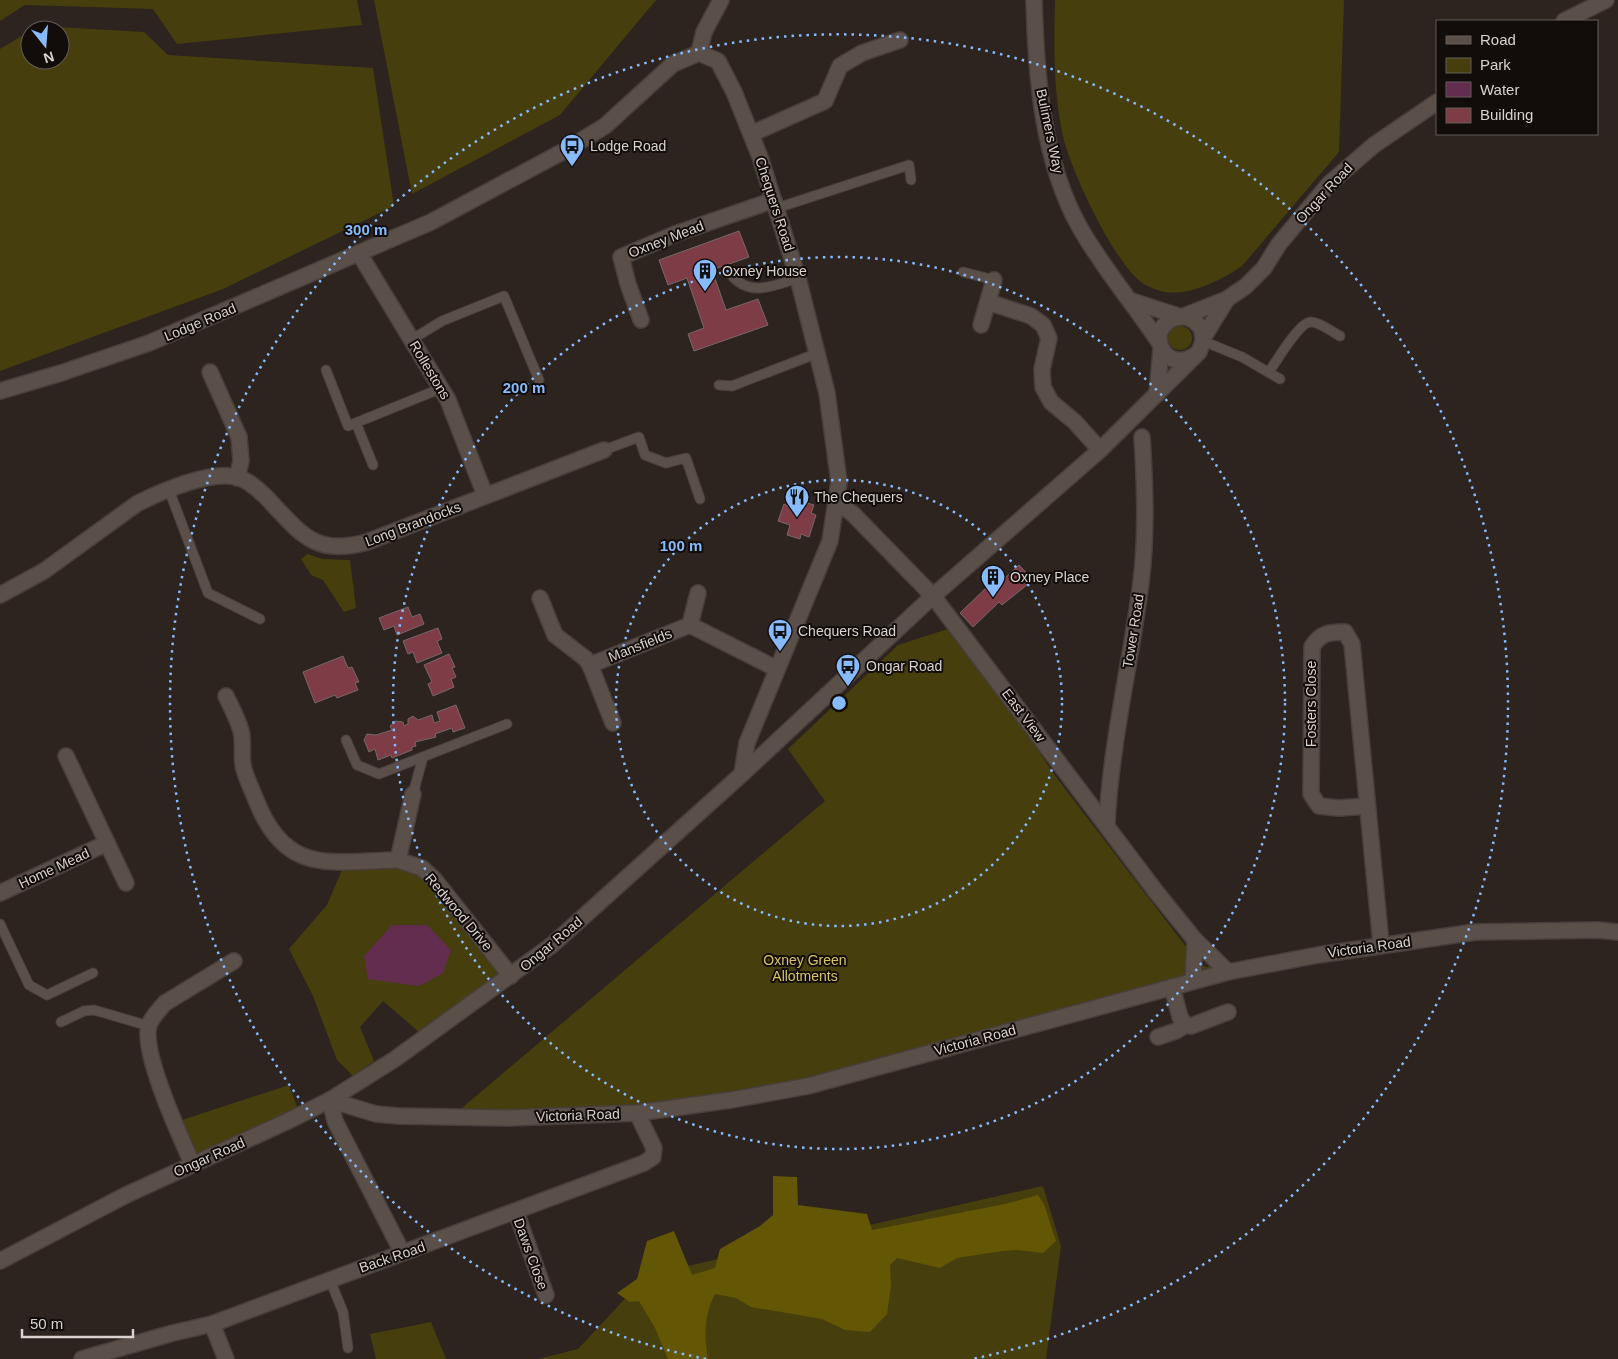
<svg xmlns="http://www.w3.org/2000/svg" width="1618" height="1359" viewBox="0 0 1618 1359" font-family="Arial,sans-serif">
<style>
.green{fill:#473e0d}
.forest{fill:#635604}
.water{fill:#632d50}
.building{fill:#7e3c46;stroke:#766869}
.lines{fill:none;stroke-linecap:round;stroke-linejoin:round}
.service-casing{stroke:#483f3c;stroke-width:11}
.minor-casing{stroke:#483f3c;stroke-width:18}
.tertiary-casing{stroke:#483f3c;stroke-width:18}
.service{stroke:#5b4f4a;stroke-width:9}
.minor{stroke:#5b4f4a;stroke-width:15}
.tertiary{stroke:#5b4f4a;stroke-width:15}
.ring{fill:none;stroke:#88bbfc;stroke-width:2.5;stroke-dasharray:2.5 5}
.labels{text-anchor:middle;dominant-baseline:central;stroke-width:4;stroke-linejoin:round;paint-order:stroke}
.street-label{font-size:14px;fill:#d9d2cf;stroke:#120d0b}
.poi-label{font-size:14px;fill:#d9d2cf;stroke:#120d0b;text-anchor:start}
.park-label{font-size:14px;fill:#d7c562;stroke:#120d0b}
.centre{fill:#88bbfc;stroke:#120d0b;stroke-width:2.5}
.ring-label{font-size:15px;text-anchor:middle;font-weight:bold;fill:#88bbfc;stroke:#120d0b;stroke-width:4;stroke-linejoin:round;paint-order:stroke}
</style>
<rect width="100%" height="100%" fill="#2d231f"/>
<g class="green">
<path d="M0 0H357L362 25 177 44 153 9 25 5 0 21Z"/>
<path d="M374 0H656L560 115 412 194Z"/>
<path d="M1055 0H1344L1339 152 1242 266C1222 280 1190 296 1165 292 1159 291 1149 287 1144 284 1115 266 1070 169 1063 136 1053 91 1054 46 1055 0Z"/>
<path d="M40 26 144 32 168 55 373 68 394 206 223 289 0 371V49L30 31V60H60V30H32Z"/>
<circle cx="1180" cy="338" r="12"/>
<path d="M308 554 322 559 350 560 356 608 344 612 323 580 311 575 301 559Z"/>
<path d="M957 626 1053 773 1200 965 1228 972 731 1100 450 1118 825 801 788 749 898 645Z"/>
<path d="M345 863 411 868 432 887 506 975 419 1032 383 1001 360 1027 374 1061 353 1076 337 1060 313 996 289 949 327 905Z"/>
<path d="M289 1085 300 1115 192 1163 176 1122Z"/>
<path d="M1043 1186 1061 1246 1046 1359H538L578 1349 647 1275Z"/>
<path d="M431 1322 446 1359H376L370 1334Z"/>
</g>
<path class="forest" d="M773 1176 797 1177 798 1205 867 1214 872 1230 1005 1204 1038 1195 1044 1204 1056 1241 1043 1253 1017 1250 1002 1251 957 1258 940 1268 897 1258 890 1265 891 1286 887 1314 870 1332 845 1330 822 1319 751 1307 736 1298 715 1294C704 1315 704 1336 708 1359H668L655 1328 639 1301 630 1302 617 1293 637 1279 647 1241 674 1231 692 1275 715 1268 720 1249 760 1226 773 1215Z"/>
<path class="water" d="M392 925H427L451 950 443 973 419 986 368 979 364 956Z"/>
<g class="building">
<path d="M739 231 749 257 712 270 726 310 758 299 768 325 694 351 688 334 704 328 687 278 668 285 659 260Z"/>
<path d="M790 498 814 505 811 513 816 515 809 537 801 534 800 539 787 535 790 525 778 521 784 504 788 506Z"/>
<path d="M1019 565 1033 580 1002 605 999 602 973 627 960 613 986 588 988 590 1003 576 1005 578Z"/>
<path d="M408 607 412 617 420 614 424 624 397 635 394 626 384 630 379 618Z"/>
<path d="M438 628 442 639 437 641 442 653 417 663 413 652 408 654 403 641Z"/>
<path d="M449 654 455 667 452 668 456 677 451 679 454 687 433 696 428 684 432 682 424 665Z"/>
<path d="M343 656 348 668 352 667 359 682 355 683 358 690 337 698 335 695 315 703 303 672Z"/>
<path d="M456 705 465 728 453 732 452 728 435 734 436 737 415 742 416 746 412 747V750L392 758 391 755 378 760 375 749 369 752 364 740 367 734 376 735 392 730 390 726 395 721 403 722 404 726 408 724V719L413 716 418 720 432 715 434 723 440 721 437 712Z"/>
</g>
<g class="lines">
<defs>
<g id="service">
<path d="M777 208 909 165 911 180"/>
<path d="M963 272 994 280"/>
<path d="M733 277C751 297 776 285 798 278"/>
<path d="M411 340 442 321 504 296 539 380"/>
<path d="M1203 341 1242 357 1280 379"/>
<path d="M326 370 348 426 442 388"/>
<path d="M1269 372C1276 362 1299 322 1311 322 1320 322 1332 332 1340 336"/>
<path d="M719 385 732 386 818 353"/>
<path d="M356 423 373 465"/>
<path d="M604 450 639 437 645 455 666 463 686 458 700 499"/>
<path d="M169 490 208 593 260 619"/>
<path d="M346 740 357 765 379 774 507 724"/>
<path d="M413 794 423 757"/>
<path d="M0 924 29 985 47 995 93 973"/>
<path d="M61 1022 84 1011 94 1010 149 1026"/>
<path d="M330 1280 343 1312 348 1348"/>
</g>
<g id="minor">
<path d="M1564 21 1606 0"/>
<path d="M699 53 704 32 721 0"/>
<path d="M751 134 825 101 840 66 862 53 900 40"/>
<path d="M359 253 448 400 485 495"/>
<path d="M988 302 1031 316 1043 325 1049 338 1042 369 1043 387 1051 402 1075 422 1100 450"/>
<path d="M1184 316 1227 299 1246 286 1264 268 1279 244 1329 184 1374 145 1437 102"/>
<path d="M641 320 628 284 621 257 675 234 774 200"/>
<path d="M981 325 994 280"/>
<path d="M1203 338 1227 299"/>
<path d="M210 372 239 437 241 461 237 478"/>
<path d="M0 391 61 373 149 343 431 222 564 151 605 126 673 64 699 53 718 61 734 92 760 157 798 278 827 393 839 482 830 541 747 743 742 774"/>
<path d="M837 502 853 514 933 596 1157 893 1195 940 1228 972"/>
<path d="M0 595 44 571 138 503C161 492 203 474 229 476 245 477 254 486 265 496 300 532 313 557 367 542L604 450"/>
<path d="M540 598 555 635 586 659 590 665"/>
<path d="M690 625 777 669"/>
<path d="M226 696C231 707 238 719 241 731 244 742 241 754 243 765 245 777 252 789 256 800 286 877 332 861 398 860"/>
<path d="M613 723 590 665 690 625 698 593"/>
<path d="M66 756 126 883"/>
<path d="M413 794 398 860 422 868 434 879 511 976"/>
<path d="M1367 806 1339 808 1319 806 1311 794 1312 647C1320 633 1329 632 1345 632L1352 644 1381 944"/>
<path d="M1107 823C1111 742 1131 662 1141 582 1147 533 1145 485 1142 437"/>
<path d="M0 893 107 843"/>
<path d="M1193 981 1195 940"/>
<path d="M1172 987 1180 1017 1185 1025 1191 1026 1228 1012"/>
<path d="M1158 1037 1176 1031 1185 1025"/>
<path d="M330 1100 335 1121 402 1252"/>
<path d="M192 1163C180 1136 141 1052 149 1025 152 1017 159 1010 165 1003L234 961"/>
<path d="M516 1212 546 1295"/>
<path d="M212 1324 226 1359"/>
<path d="M82 1359 173 1333 212 1324 644 1163 653 1157 654 1148 637 1113"/>
</g>
<g id="tertiary">
<path d="M1034 0C1036 75 1042 159 1079 226 1102 267 1133 303 1159 342"/>
<path d="M1132 301 1178 316"/>
<path d="M1157 394 1161 349"/>
<path d="M330 1100 376 1114 399 1116 508 1118 637 1113 731 1100 808 1086 1228 972 1318 955 1475 932 1597 930 1618 932"/>
<path d="M0 1261 126 1195 288 1121 330 1100 395 1059 552 945 742 774 933 596 1100 450 1199 352 1203 341 1202 330C1190 310 1167 314 1159 334 1158 355 1176 368 1195 355"/>
</g>
</defs>
<use href="#service" class="service-casing"/>
<use href="#minor" class="minor-casing"/>
<use href="#tertiary" class="tertiary-casing"/>
<use href="#service" class="service"/>
<use href="#minor" class="minor"/>
<use href="#tertiary" class="tertiary"/>
</g>
<g class="ring">
<circle cx="839" cy="703" r="223"/>
<circle cx="839" cy="703" r="446"/>
<path d="M706 1359A669 669 0 1 1 972 1359"/>
</g>
<defs>
<symbol id="bus-pin" viewBox="-11 -11 22 30"><path d="M0 17L-7.5 6A9.5 9.5 0 1 1 7.5 6Z" fill="#88bbfc" stroke="#120d0b"/><path d="M-5-6H5V4H4V6H2V4H-2V6H-4V4H-5ZM-3.5-4V0h7V-4ZM-3.5 1.2v1.5H-2V1.2ZM2 1.2v1.5H3.5V1.2Z" fill="#111"/></symbol>
<symbol id="building-pin" viewBox="-11 -11 22 30"><path d="M0 17L-7.5 6A9.5 9.5 0 1 1 7.5 6Z" fill="#88bbfc" stroke="#120d0b"/><path d="M-4-6H4V6H1V3H-1V6H-4ZM-2.5-4.3h1.7v1.8h-1.7ZM.8-4.3h1.7v1.8H.8ZM-2.5-1h1.7V.8h-1.7ZM.8-1h1.7V.8H.8Z" fill="#111"/></symbol>
<symbol id="restaurant-pin" viewBox="-11 -11 22 30"><path d="M0 17L-7.5 6A9.5 9.5 0 1 1 7.5 6Z" fill="#88bbfc" stroke="#120d0b"/><path d="M-5-6h1v4h1v-4h1v4h1v-4h1v5L-1.5 .5V6h-2V.5L-5-1ZM5-6V6H3V1.5H1.5Q1.5-4 5-6Z" fill="#111"/></symbol>
</defs>
<g fill-rule="evenodd">
<use href="#bus-pin" x="558" y="132" width="28" height="38"/>
<use href="#building-pin" x="691" y="257" width="28" height="38"/>
<use href="#restaurant-pin" x="783" y="483" width="28" height="38"/>
<use href="#building-pin" x="979" y="563" width="28" height="38"/>
<use href="#bus-pin" x="766" y="617" width="28" height="38"/>
<use href="#bus-pin" x="834" y="652" width="28" height="38"/>
</g>
<g class="labels">
<g class="street-label">
<text transform="translate(1050 131) rotate(78)">Bulimers Way</text>
<text transform="translate(1324 193) rotate(-47)">Ongar Road</text>
<text transform="translate(775 204) rotate(72)">Chequers Road</text>
<text transform="translate(666 239) rotate(-21)">Oxney Mead</text>
<text transform="translate(200 322) rotate(-23)">Lodge Road</text>
<text transform="translate(430 370) rotate(59)">Rollestons</text>
<text transform="translate(413 524) rotate(-21)">Long Brandocks</text>
<text transform="translate(1133 631) rotate(-81)">Tower Road</text>
<text transform="translate(640 645) rotate(-22)">Mansfields</text>
<text transform="translate(1311 704) rotate(-90)">Fosters Close</text>
<text transform="translate(1024 715) rotate(53)">East View</text>
<text transform="translate(54 868) rotate(-25)">Home Mead</text>
<text transform="translate(459 912) rotate(50)">Redwood Drive</text>
<text transform="translate(551 944) rotate(-40)">Ongar Road</text>
<text transform="translate(1369 947) rotate(-8)">Victoria Road</text>
<text transform="translate(975 1040) rotate(-15)">Victoria Road</text>
<text transform="translate(578 1115) rotate(-2)">Victoria Road</text>
<text transform="translate(209 1157) rotate(-24)">Ongar Road</text>
<text transform="translate(531 1254) rotate(70)">Daws Close</text>
<text transform="translate(392 1257) rotate(-19)">Back Road</text>
</g>
<g class="poi-label">
<text x="590" y="146">Lodge Road</text>
<text x="722" y="271">Oxney House</text>
<text x="814" y="497">The Chequers</text>
<text x="1010" y="577">Oxney Place</text>
<text x="798" y="631">Chequers Road</text>
<text x="866" y="666">Ongar Road</text>
</g>
<g class="park-label">
<text x="805" y="960">Oxney Green<tspan x="805" dy="16">Allotments</tspan></text>
</g>
</g>
<circle cx="839" cy="703" r="8" class="centre"/>
<g class="ring-label">
<text x="366" y="235">300 m</text>
<text x="524" y="393">200 m</text>
<text x="681" y="551">100 m</text>
</g>
<rect x="1436" y="20" width="162" height="115" fill="#120d0b" stroke="#625c59"/>
<rect x="1446" y="36" width="25" height="8" fill="#5b4f4a" stroke="#625c59"/>
<text x="1480" y="45" font-size="15" fill="#d9d2cf">Road</text>
<rect x="1446" y="58" width="25" height="15" fill="#473e0d" stroke="#625c59"/>
<text x="1480" y="70" font-size="15" fill="#d9d2cf">Park</text>
<rect x="1446" y="82" width="25" height="15" fill="#632d50" stroke="#625c59"/>
<text x="1480" y="95" font-size="15" fill="#d9d2cf">Water</text>
<rect x="1446" y="108" width="25" height="15" fill="#7e3c46" stroke="#625c59"/>
<text x="1480" y="120" font-size="15" fill="#d9d2cf">Building</text>
<g transform="translate(45 45) rotate(163)"><circle r="24" fill="#120d0b" stroke="#625c59"/>
<path d="M0-4L9 19L0 12L-9 19Z" fill="#88bbfc"/>
<text y="-8" font-size="14" font-weight="bold" text-anchor="middle" fill="#d9d2cf">N</text>
</g>
<path d="M22 1329v8h111v-8" fill="none" stroke="#d9d2cf" stroke-width="2.5"/>
<text x="30" y="1329" font-size="15" fill="#d9d2cf" stroke="#120d0b" stroke-width="4" paint-order="stroke">50 m</text>
</svg>
